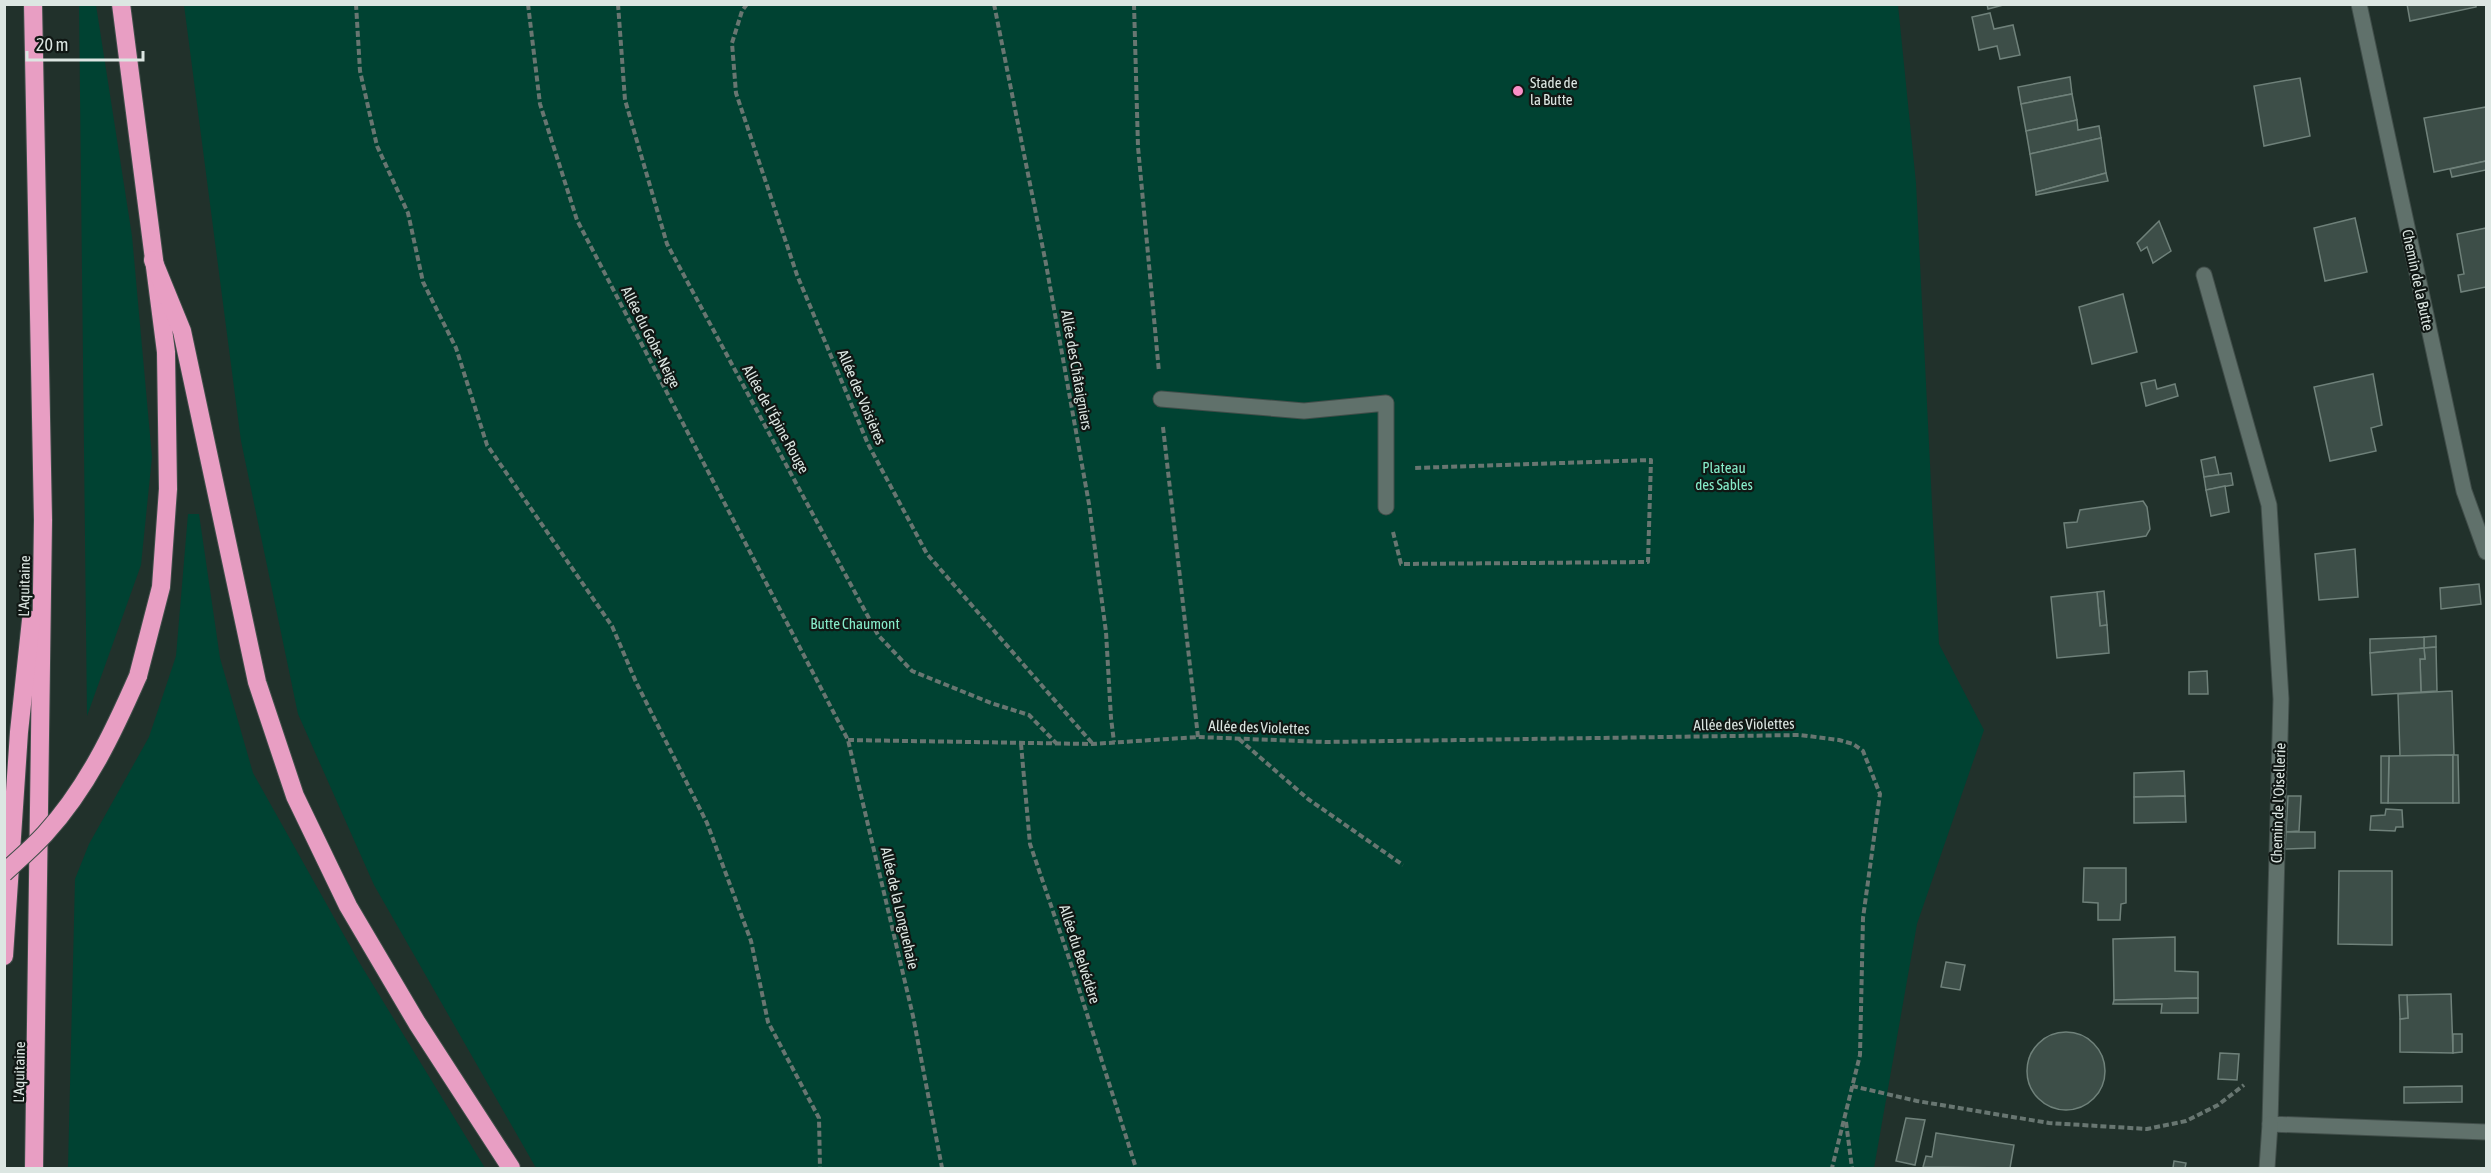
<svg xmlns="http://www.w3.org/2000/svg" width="2491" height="1173" viewBox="0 0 2491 1173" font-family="'Asap Condensed',sans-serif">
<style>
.green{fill:#004232}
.building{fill:#3d4e48;stroke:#6f817a;stroke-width:1.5}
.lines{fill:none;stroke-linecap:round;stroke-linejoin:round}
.service-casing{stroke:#414e4a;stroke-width:17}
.minor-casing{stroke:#414e4a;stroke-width:17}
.motorway-casing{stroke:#414e4a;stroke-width:20}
.path{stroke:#687671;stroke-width:4;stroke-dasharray:6 3;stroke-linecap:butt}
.service{stroke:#60716b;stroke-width:15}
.minor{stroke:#60716b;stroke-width:15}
.motorway{stroke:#e89ec3;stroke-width:18}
.motorway-bridge-casing{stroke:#414e4a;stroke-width:20;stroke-linecap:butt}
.motorway-bridge{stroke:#e89ec3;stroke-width:18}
.poi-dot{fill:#fa8fc7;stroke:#101714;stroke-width:2}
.labels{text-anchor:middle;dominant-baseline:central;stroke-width:4.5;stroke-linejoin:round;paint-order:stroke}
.poi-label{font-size:15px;fill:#dce6e2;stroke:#101714;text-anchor:start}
.street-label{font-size:15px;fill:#dce6e2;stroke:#101714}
.park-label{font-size:15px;fill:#86ebc9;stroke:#101714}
</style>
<rect width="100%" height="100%" fill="#21312b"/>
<g class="green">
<path d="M79 5H96L132 236 152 457 141 565 87 716Z"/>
<path d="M184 5H1898L1916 183 1939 644 1984 730 1917 924 1874 1168H536L374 885 298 714 241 441Z"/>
<path d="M188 514H199L220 658 253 773 359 962 485 1168H68L75 879 89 844 149 737 176 656Z"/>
</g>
<g class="building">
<path d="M1987 4H2007L1988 9Z"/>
<path d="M2407 4H2476V7L2410 21Z"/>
<path d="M1990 13 1994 29 2013 25 2020 55 2000 59 1997 46 1979 50 1972 17Z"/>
<path d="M2070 77 2072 94 2021 104 2018 87Z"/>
<path d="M2300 78 2310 136 2264 146 2254 86Z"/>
<path d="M2072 94 2077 120 2026 131 2021 104Z"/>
<path d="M2486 107V161L2434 172 2424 118Z"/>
<path d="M2077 120 2078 130 2099 126 2101 138 2030 154 2026 131Z"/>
<path d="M2101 138 2106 173 2036 192 2030 154Z"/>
<path d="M2486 161V170L2452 177 2450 169Z"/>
<path d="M2106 173 2108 181 2036 195V192Z"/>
<path d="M2355 218 2367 272 2325 281 2314 228Z"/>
<path d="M2159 221 2171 251 2153 263 2147 247 2141 251 2137 243Z"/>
<path d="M2486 228V287L2461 292 2458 275 2464 274 2457 234Z"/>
<path d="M2123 294 2137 352 2092 364 2079 307Z"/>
<path d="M2373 374 2382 425 2371 428 2376 451 2330 461 2314 387Z"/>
<path d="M2155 380 2157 389 2175 384 2178 396 2146 406 2141 383Z"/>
<path d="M2215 457 2219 475 2204 477 2201 460Z"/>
<path d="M2231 473 2233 485 2206 490 2204 477Z"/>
<path d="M2225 486 2229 512 2211 516 2206 490Z"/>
<path d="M2143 501 2147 507 2150 529 2146 536 2067 548 2064 523 2077 522 2080 510Z"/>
<path d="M2355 549 2358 597 2319 600 2315 554Z"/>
<path d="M2479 584 2481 604 2441 609 2440 588Z"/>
<path d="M2104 591 2107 625 2100 626 2097 592Z"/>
<path d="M2097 592 2100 626 2107 625 2109 653 2057 658 2051 597Z"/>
<path d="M2436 636V647L2424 648V637Z"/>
<path d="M2424 637V648L2370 653V639Z"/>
<path d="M2436 647 2437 691 2421 692 2420 659H2425L2424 648Z"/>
<path d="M2424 648 2425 659H2420L2421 692 2372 695 2370 653Z"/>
<path d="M2207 671 2208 694H2189V672Z"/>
<path d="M2452 691 2454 755 2400 756 2398 694Z"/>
<path d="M2453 755V803H2388L2389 756Z"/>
<path d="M2453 755H2458L2459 803H2453Z"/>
<path d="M2381 756H2389L2388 803H2381Z"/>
<path d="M2184 771 2185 796 2134 797V773Z"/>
<path d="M2185 796 2186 822 2134 823V797Z"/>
<path d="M2288 796H2301L2299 831 2286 832Z"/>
<path d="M2386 809 2402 810 2403 827H2396L2395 831 2370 830 2371 816 2385 815Z"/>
<path d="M2286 832H2315V848L2285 849Z"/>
<path d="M2084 868H2126V903L2121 904 2120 920H2098V903L2083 902Z"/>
<path d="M2339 871H2392V945L2338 944Z"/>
<path d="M2175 937V971L2198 972V998L2114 1000 2113 939Z"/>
<path d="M1946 962 1965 965 1960 990 1941 987Z"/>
<path d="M2451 994 2453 1053 2400 1052V1019L2408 1018 2407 995Z"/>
<path d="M2399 995H2407L2408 1018 2400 1019Z"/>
<path d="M2198 998V1013H2161L2162 1004H2113L2114 1000Z"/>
<circle cx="2066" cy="1071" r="39"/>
<path d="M2453 1034H2462V1052L2453 1053Z"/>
<path d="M2220 1053 2239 1054 2237 1080 2218 1079Z"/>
<path d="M2462 1086V1102L2404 1103V1087Z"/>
<path d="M1906 1118 1925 1120 1915 1165 1896 1161Z"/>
<path d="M1936 1133 2014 1145 2010 1168 1923 1167 1926 1156 1932 1157Z"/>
<path d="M2174 1161 2186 1163 2185 1168H2173Z"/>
</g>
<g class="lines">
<defs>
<path id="service" d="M1161 399 1304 411 1386 403V507"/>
<g id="minor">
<path d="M2359 4 2464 491 2486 552"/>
<path d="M2204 275 2269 505 2281 699 2270 1124 2486 1132"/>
<path d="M2267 1168 2270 1124"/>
</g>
<g id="motorway">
<path d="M33 4 43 520 34 1168"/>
<path d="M121 4 166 352 168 489 161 587 138 676"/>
<path d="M153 260 182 331 257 682 295 796 348 906 417 1023 511 1168"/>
<path d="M4 956 19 732 31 620"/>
</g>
</defs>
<use href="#service" class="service-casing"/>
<use href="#minor" class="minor-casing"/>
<use href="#motorway" class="motorway-casing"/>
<g class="path">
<path d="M356 4 360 71 377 146 408 213 423 282 456 348 487 445 612 626 636 682 707 823 751 941 768 1022 819 1118 820 1168"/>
<path d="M528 4 540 104 577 220 848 740 913 1016 942 1168"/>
<path d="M618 4 625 100 667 244 878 635 912 671 991 703 1029 715 1056 743"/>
<path d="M747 4 742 11 732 43 736 93 797 275 868 444 927 554 1092 743"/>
<path d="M994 4 1046 264 1089 504 1106 632 1111 718 1114 742"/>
<path d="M1134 4 1138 147 1159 372"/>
<path d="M1163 427 1198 737"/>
<path d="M1393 532 1401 564 1648 562 1651 460 1414 468"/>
<path d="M1239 739 1308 799 1403 865"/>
<path d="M848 740 1092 744 1198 737 1325 742 1800 735 1839 740 1853 744 1863 751 1880 794 1863 918 1860 1055 1832 1168"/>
<path d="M1021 744 1030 844 1072 967 1136 1168"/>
<path d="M1852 1086 1917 1101 2049 1123 2147 1129 2186 1121 2218 1105 2244 1085"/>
<path d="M1846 1122 1852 1168"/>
</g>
<use href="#service" class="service"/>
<use href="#minor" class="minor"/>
<use href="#motorway" class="motorway"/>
<defs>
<path id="motorway-bridge" d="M4 873C18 860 32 848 45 834 87 788 113 733 138 676"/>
</defs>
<use href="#motorway-bridge" class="motorway-bridge-casing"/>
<use href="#motorway-bridge" class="motorway-bridge"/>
</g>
<circle class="poi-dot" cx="1518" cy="91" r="6"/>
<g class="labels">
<g class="poi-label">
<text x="1530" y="82">Stade de<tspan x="1530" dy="17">la Butte</tspan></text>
</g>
<g class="street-label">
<text transform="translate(2418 280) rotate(78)">Chemin de la Butte</text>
<text transform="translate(651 337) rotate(63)">Allée du Gobe-Neige</text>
<text transform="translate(1077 370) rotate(80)">Allée des Châtaigniers</text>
<text transform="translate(862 397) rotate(67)">Allée des Voisières</text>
<text transform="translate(776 419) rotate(61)">Allée de l'Épine Rouge</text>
<text transform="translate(24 586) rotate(-89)">L'Aquitaine</text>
<text transform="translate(1744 724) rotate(-1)">Allée des Violettes</text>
<text transform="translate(1259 727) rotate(2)">Allée des Violettes</text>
<text transform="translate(2278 803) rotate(-88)">Chemin de l'Oisellerie</text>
<text transform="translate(900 908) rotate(77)">Allée de la Longuehaie</text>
<text transform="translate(1080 954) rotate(72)">Allée du Belvédère</text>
<text transform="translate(19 1072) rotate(-89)">L'Aquitaine</text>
</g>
<g class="park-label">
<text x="1724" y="467">Plateau<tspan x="1724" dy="17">des Sables</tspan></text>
<text x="855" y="623">Butte Chaumont</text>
</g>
</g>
<rect width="2491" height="1173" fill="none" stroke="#dce6e2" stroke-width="12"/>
<path d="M27 51v9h116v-9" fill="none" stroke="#dce6e2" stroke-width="3"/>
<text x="36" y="51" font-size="18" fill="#dce6e2" stroke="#101714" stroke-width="4.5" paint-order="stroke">20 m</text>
</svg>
